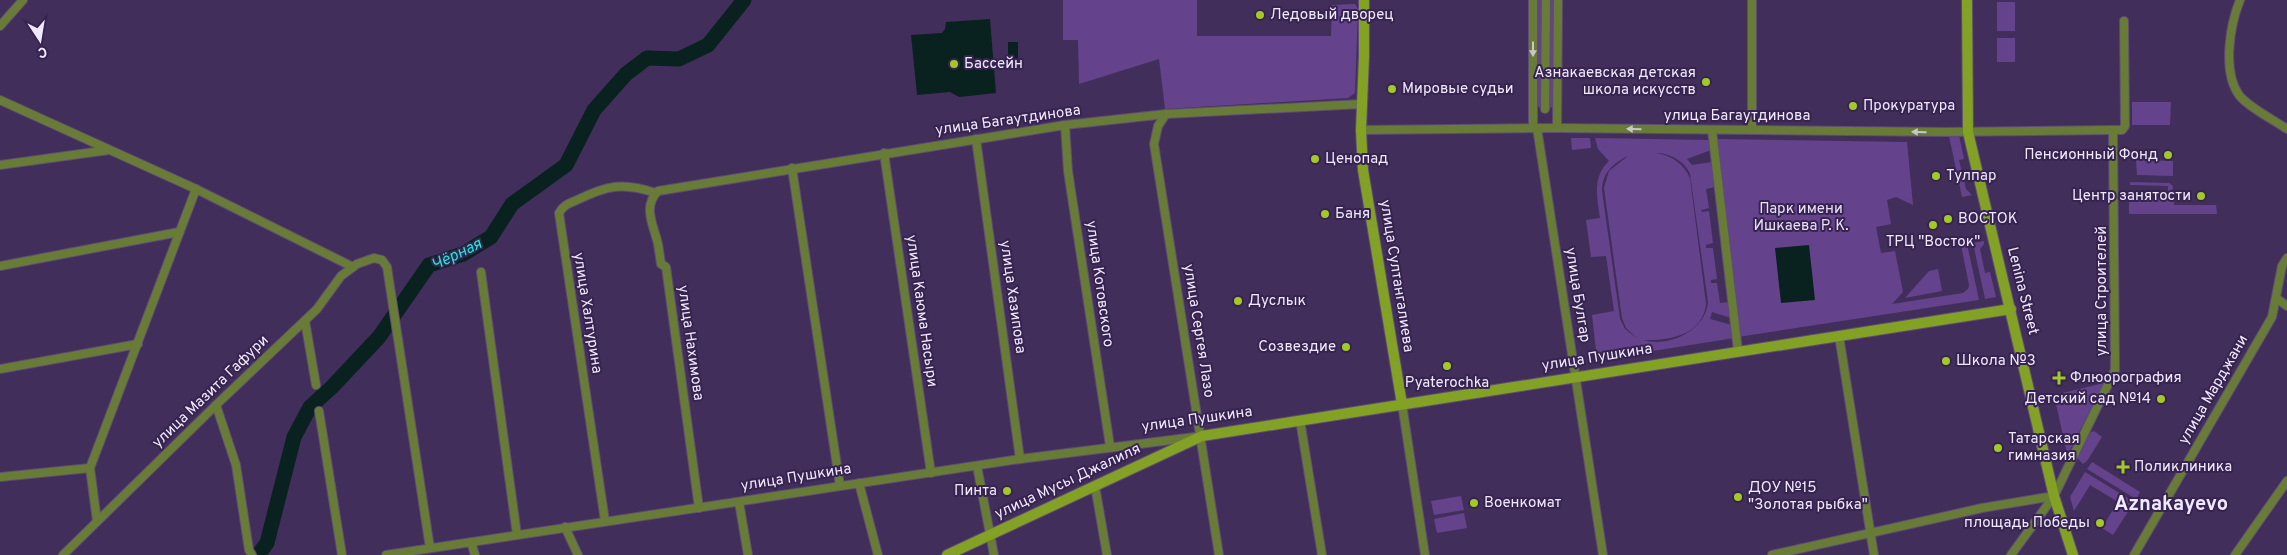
<svg xmlns="http://www.w3.org/2000/svg" width="2287" height="555" viewBox="0 0 2287 555" font-family="Overpass,sans-serif">
<style>
.green{fill:#64438c;fill-rule:evenodd}
.water{fill:#09221f}
.lines{fill:none;stroke-linecap:round;stroke-linejoin:round}
.river{stroke:#09221f;stroke-width:15}
.street-casing{stroke:#5e4c75;stroke-width:10}
.secondary-casing{stroke:#5e4c75;stroke-width:12}
.street{stroke:#687c37;stroke-width:8}
.secondary{stroke:#82a125;stroke-width:10}
.oneway{fill:#c7c8c2}
.poi-dot{fill:#a2c927;stroke:#37234f;stroke-width:2}
.labels{text-anchor:middle;dominant-baseline:central;stroke-width:4;stroke-linejoin:round;paint-order:stroke}
.poi-label{font-size:15px;fill:#f0e8fe;stroke:#37234f;text-anchor:start}
.street-label{font-size:15px;fill:#f0e8fe;stroke:#37234f}
.park-label{font-size:15px;fill:#e8def9;stroke:#37234f}
.water-label{font-size:16px;font-style:italic;fill:#14eed8;stroke:#37234f}
.district-label{font-size:20px;font-weight:bold;fill:#f0e8fe;stroke:#37234f}
</style>
<rect width="100%" height="100%" fill="#422e5b"/>
<g class="green">
<path d="M1063 0H1197V36H1331L1332 5 1355 4 1358 9 1355 93 1348 98 1165 109 1159 59 1079 84 1078 40H1063Z"/>
<path d="M1538 0H1554L1553 106 1549 109 1540 108 1537 105Z"/>
<rect x="1997" y="2" width="18" height="29"/>
<rect x="1997" y="38" width="18" height="24"/>
<path d="M2132 102H2171L2170 125H2132Z"/>
<path d="M1959 135 1964 159 1959 160 1966 189 1972 195 1962 197 1949 136Z"/>
<path d="M1571 138H1590L1591 148 1572 150Z"/>
<path d="M1595 138 1709 140 1711 150 1687 159 1692 165 1712 162 1715 187 1706 189 1709 208 1701 210 1702 212 1709 211 1713 243 1706 245V248H1713L1717 279 1711 280V283H1717L1720 303 1729 302 1731 318 1712 312 1710 319 1732 325 1734 338 1597 360 1592 315 1614 311 1606 256 1591 257 1586 220 1600 218C1597 197 1592 177 1609 161L1598 149ZM1656 153C1669 153 1685 161 1690 174L1708 302C1706 330 1669 348 1643 340 1669 341 1703 335 1706 304L1690 178C1683 163 1672 156 1656 153ZM1628 156 1609 171 1604 188 1622 318 1626 328 1638 339 1625 329 1620 319 1602 191C1602 173 1613 163 1628 156Z"/>
<path d="M1716 139 1907 142 1913 205 1896 197 1887 200 1891 224 1876 227 1881 253 1895 251 1903 292 1892 304 1963 293 1968 289 1969 285 1960 240 1966 239 1979 300 1738 337Z"/>
<path d="M2136 160 2173 161V176L2137 175Z"/>
<path d="M2130 182 2169 183 2173 186 2172 191H2168V186L2130 185Z"/>
<path d="M2129 195H2173L2174 205H2216L2217 214H2129Z"/>
<path d="M1984 241V244L1980 249 1985 273 1990 272 1996 297 1985 299 1973 243Z"/>
<path d="M1938 269 1942 291 1905 298 1929 271Z"/>
<path d="M2104 383 2069 452 2067 453 2054 395Z"/>
<path d="M2094 431 2102 437 2087 461 2083 464 2077 458 2089 433Z"/>
<path d="M2092 462 2140 492 2136 499 2087 469Z"/>
<path d="M2085 472 2134 502 2130 509 2090 485 2074 511 2070 497Z"/>
<path d="M1461 496 1464 510 1434 515 1431 501Z"/>
<path d="M2117 503 2129 510 2113 535 2102 528Z"/>
<path d="M1464 513 1467 528 1437 533 1434 519Z"/>
</g>
<g class="water">
<path d="M990 19 996 93 959 97 950 92 917 95 911 35 942 33 945 29 946 22Z"/>
<rect x="1008" y="42" width="10" height="17"/>
<path d="M1809 245 1815 300 1781 303 1775 248Z"/>
</g>
<g class="lines">
<path class="river" d="M258 555 267 543 294 437 310 407 332 387 379 337 429 265 463 254 491 237 512 204 566 165 594 110 626 74 647 58 679 59 708 45 744 0"/>
<defs>
<g id="street">
<path d="M1752 0V130"/>
<path d="M2240 0C2230 25 2222 71 2239 95 2248 107 2274 120 2287 129"/>
<path d="M0 26 23 0"/>
<path d="M0 100 196 189 353 267"/>
<path d="M1545 109 1546 0"/>
<path d="M1166 114 1158 126 1154 144 1219 555"/>
<path d="M1065 125 1068 171 1110 446"/>
<path d="M1533 128V0"/>
<path d="M1537 128 1603 555"/>
<path d="M1557 128 1558 0"/>
<path d="M1361 130 1557 128 1945 132 2113 130"/>
<path d="M1712 130 1738 351"/>
<path d="M976 139 1020 459"/>
<path d="M884 153 931 473"/>
<path d="M0 165 109 150"/>
<path d="M792 168 840 486"/>
<path d="M0 266 179 232"/>
<path d="M481 272 517 535"/>
<path d="M2276 298 2287 306"/>
<path d="M305 321 316 385"/>
<path d="M1839 336 1874 555"/>
<path d="M0 369 138 344"/>
<path d="M1402 404 1425 555"/>
<path d="M216 405 236 465 249 550 252 555"/>
<path d="M319 411 342 555"/>
<path d="M1300 420 1322 555"/>
<path d="M977 466 994 555"/>
<path d="M90 468 196 189"/>
<path d="M0 477 90 468 97 521"/>
<path d="M859 483 878 555"/>
<path d="M1095 486 1107 555"/>
<path d="M739 502 748 555"/>
<path d="M699 508 666 267 661 264C660 257 659 250 658 244 654 226 642 207 658 191L1065 125 1166 114 1362 104"/>
<path d="M605 521 559 213C563 205 570 203 577 200 608 185 623 182 656 193"/>
<path d="M565 527 578 555"/>
<path d="M471 542 475 555"/>
<path d="M63 555 216 405 317 309 341 276 357 264 374 258 382 260 387 267 430 548"/>
<path d="M386 555 1020 459 1195 437"/>
<path d="M1772 555 1982 508 2054 496"/>
<path d="M2011 555 2054 496 2115 370 2113 130H2122L2125 126 2124 21"/>
<path d="M2134 555 2272 317 2282 266 2287 258"/>
<path d="M2235 555 2287 481"/>
</g>
<g id="secondary">
<path d="M1364 0V56L1361 130 1363 170 1402 404"/>
<path d="M1967 0 1968 132 2054 496 2073 555"/>
<path d="M947 555 1202 436 2011 309"/>
</g>
</defs>
<use href="#street" class="street-casing"/>
<use href="#secondary" class="secondary-casing"/>
<use href="#street" class="street"/>
<use href="#secondary" class="secondary"/>
</g>
<defs><path id="oneway-solid" d="M-6-.8H1V-3.2L6.5 0L1 3.2V.8H-6Z" transform="scale(1.25)"/></defs>
<g class="oneway">
<use href="#oneway-solid" transform="translate(1533 49) rotate(90)"/>
<use href="#oneway-solid" transform="translate(1634 129) rotate(-179)"/>
<use href="#oneway-solid" transform="translate(1919 132) rotate(-179)"/>
</g>
<g class="poi-dot">
<circle cx="1260" cy="15" r="5"/>
<circle cx="954" cy="64" r="5"/>
<circle cx="1706" cy="82" r="5"/>
<circle cx="1392" cy="89" r="5"/>
<circle cx="1853" cy="106" r="5"/>
<circle cx="2168" cy="155" r="5"/>
<circle cx="1315" cy="159" r="5"/>
<circle cx="1936" cy="176" r="5"/>
<circle cx="2201" cy="196" r="5"/>
<circle cx="1325" cy="214" r="5"/>
<circle cx="1948" cy="219" r="5"/>
<circle cx="1933" cy="225" r="5"/>
<circle cx="1238" cy="301" r="5"/>
<circle cx="1346" cy="347" r="5"/>
<circle cx="1946" cy="361" r="5"/>
<circle cx="1447" cy="366" r="5"/>
<path d="M2056.5 370.5h5v5h5v5h-5v5h-5v-5h-5v-5h5z"/>
<circle cx="2161" cy="399" r="5"/>
<circle cx="1998" cy="448" r="5"/>
<path d="M2120.5 459.5h5v5h5v5h-5v5h-5v-5h-5v-5h5z"/>
<circle cx="1007" cy="491" r="5"/>
<circle cx="1738" cy="497" r="5"/>
<circle cx="1474" cy="503" r="5"/>
<circle cx="2100" cy="523" r="5"/>
</g>
<g class="labels">
<g class="poi-label">
<text x="1270" y="15">Ледовый дворец</text>
<text x="964" y="64">Бассейн</text>
<text x="1696" y="73" text-anchor="end">Азнакаевская детская<tspan x="1696" dy="17">школа искусств</tspan></text>
<text x="1402" y="89">Мировые судьи</text>
<text x="1863" y="106">Прокуратура</text>
<text x="2158" y="155" text-anchor="end">Пенсионный Фонд</text>
<text x="1325" y="159">Ценопад</text>
<text x="1946" y="176">Тулпар</text>
<text x="2191" y="196" text-anchor="end">Центр занятости</text>
<text x="1335" y="214">Баня</text>
<text x="1958" y="219">ВОСТОК</text>
<text x="1933" y="242" text-anchor="middle">ТРЦ "Восток"</text>
<text x="1248" y="301">Дуслык</text>
<text x="1336" y="347" text-anchor="end">Созвездие</text>
<text x="1956" y="361">Школа №3</text>
<text x="2070" y="378">Флюорография</text>
<text x="1447" y="383" text-anchor="middle">Pyaterochka</text>
<text x="2151" y="399" text-anchor="end">Детский сад №14</text>
<text x="2008" y="439">Татарская<tspan x="2008" dy="17">гимназия</tspan></text>
<text x="2134" y="467">Поликлиника</text>
<text x="1748" y="488">ДОУ №15<tspan x="1748" dy="17">"Золотая рыбка"</tspan></text>
<text x="997" y="491" text-anchor="end">Пинта</text>
<text x="1484" y="503">Военкомат</text>
<text x="2090" y="523" text-anchor="end">площадь Победы</text>
</g>
<g class="street-label">
<text x="1737" y="116">улица Багаутдинова</text>
<text transform="translate(1008 121) rotate(-8)">улица Багаутдинова</text>
<text transform="translate(1396 276) rotate(81)">улица Султангалиева</text>
<text transform="translate(1099 284) rotate(82)">улица Котовского</text>
<text transform="translate(2022 291) rotate(76)">Lenina Street</text>
<text transform="translate(2102 291) rotate(-90)">улица Строителей</text>
<text transform="translate(1577 295) rotate(81)">улица Булгар</text>
<text transform="translate(1012 297) rotate(82)">улица Хазипова</text>
<text transform="translate(921 311) rotate(82)">улица Каюма Насыри</text>
<text transform="translate(587 313) rotate(81)">улица Халтурина</text>
<text transform="translate(1198 331) rotate(81)">улица Сергея Лазо</text>
<text transform="translate(690 343) rotate(82)">улица Нахимова</text>
<text transform="translate(1597 358) rotate(-9)">улица Пушкина</text>
<text transform="translate(2214 390) rotate(-60)">улица Марджани</text>
<text transform="translate(211 392) rotate(-44)">улица Мазита Гафури</text>
<text transform="translate(1197 420) rotate(-8)">улица Пушкина</text>
<text transform="translate(796 478) rotate(-9)">улица Пушкина</text>
<text transform="translate(1068 482) rotate(-25)">улица Мусы Джалиля</text>
</g>
<g class="park-label">
<text x="1801" y="209">Парк имени<tspan x="1801" dy="17">Ишкаева Р. К.</tspan></text>
</g>
<g class="water-label">
<text transform="translate(457 255) rotate(-26)">Чёрная</text>
</g>
<g class="district-label">
<text x="2171" y="505">Aznakayevo</text>
</g>
</g>
<g transform="translate(40 40) rotate(168)" stroke="#37234f" stroke-width="4" paint-order="stroke">
<path d="M0-4L9 19L0 12L-9 19Z" fill="#f0e8fe"/>
<text y="-8" font-size="14" font-weight="bold" text-anchor="middle" fill="#f0e8fe">С</text>
</g>
</svg>
